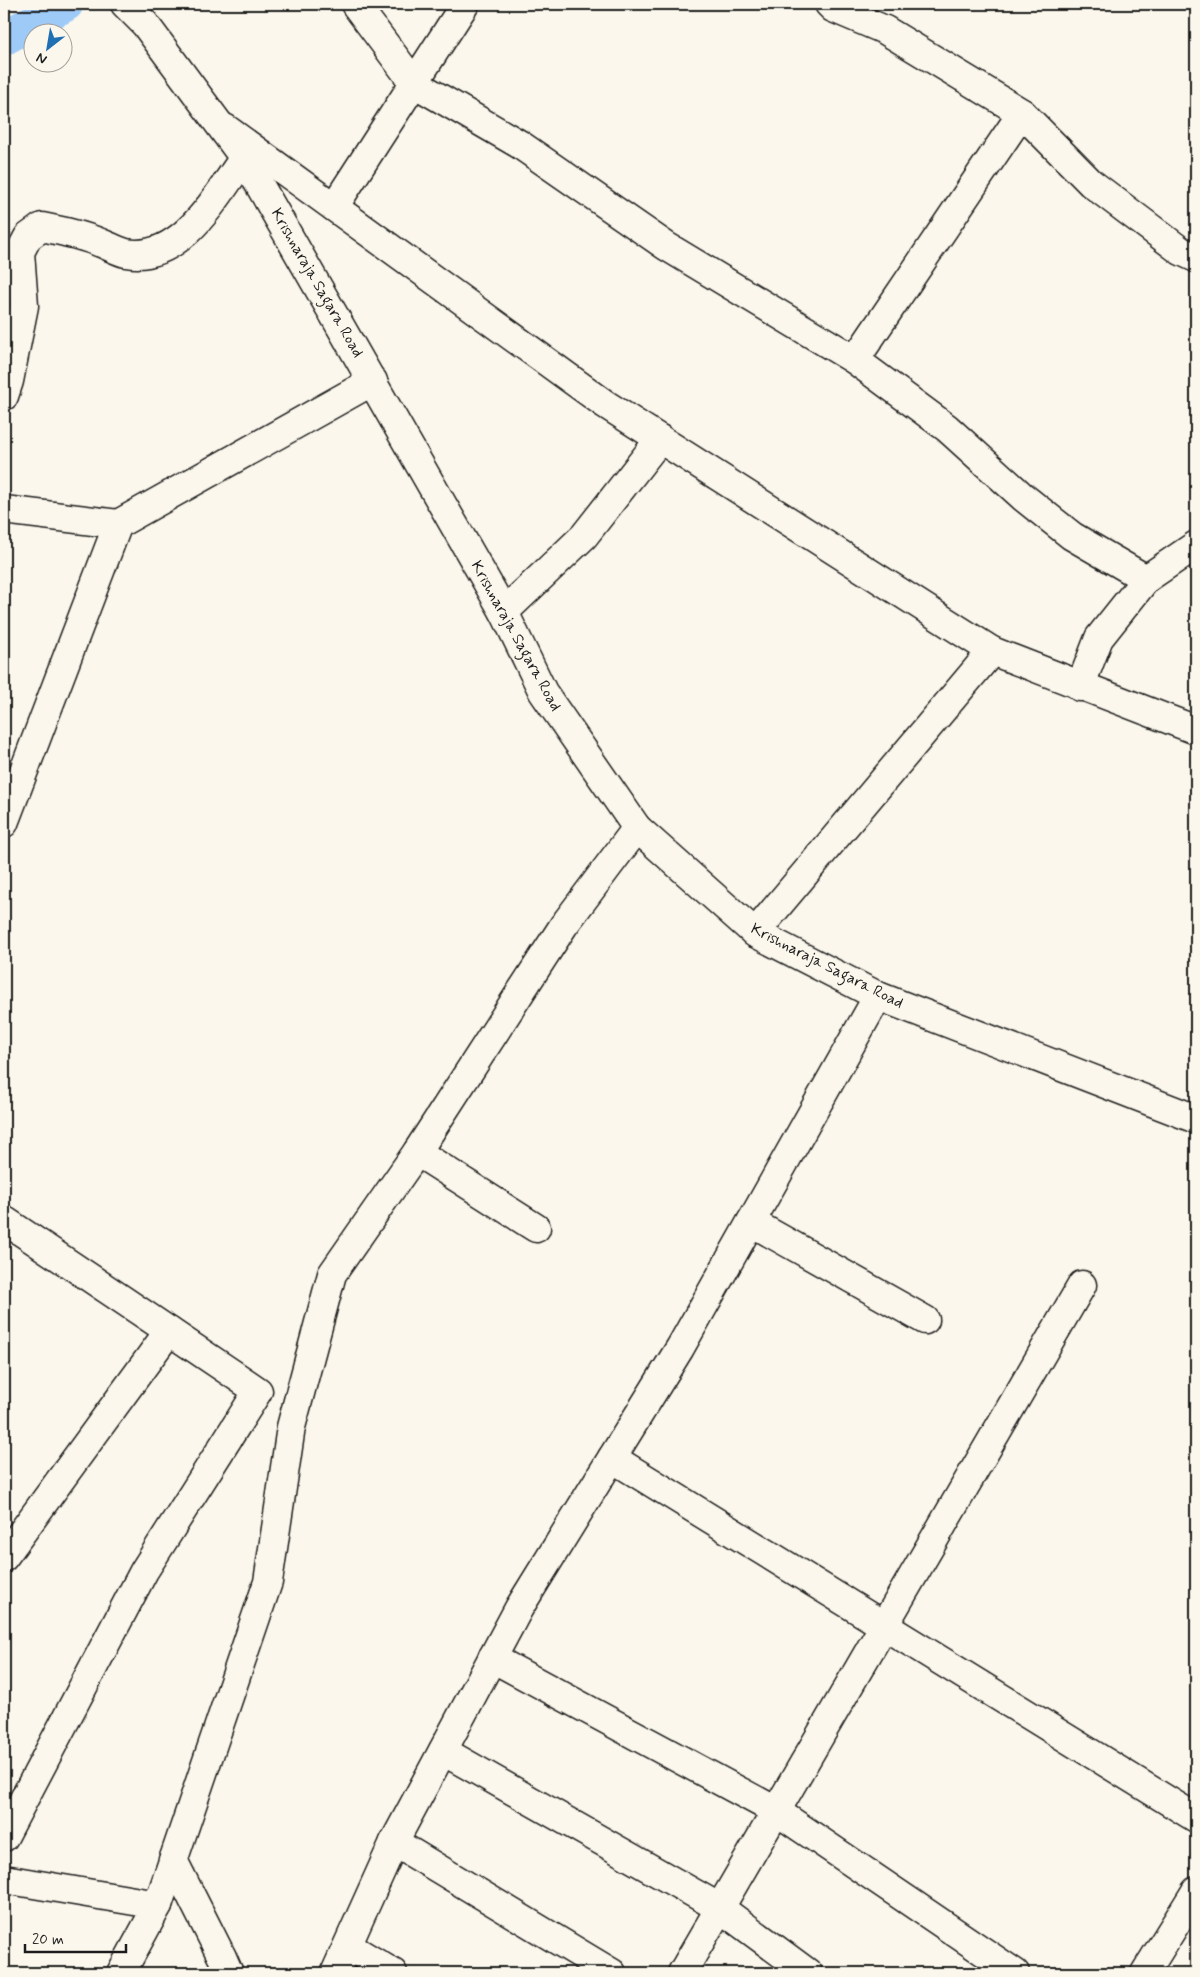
<svg xmlns="http://www.w3.org/2000/svg" width="1200" height="1977" viewBox="0 0 1200 1977" font-family="Mynerve,sans-serif">
<style>
.lines{fill:none;stroke-linecap:round;stroke-linejoin:round}
.canal{stroke:#9dcaf7;stroke-width:35}
.minor-casing{stroke:#1c1c1c;stroke-width:31}
.tertiary-casing{stroke:#1c1c1c;stroke-width:31}
.primary-casing{stroke:#1c1c1c;stroke-width:31}
.minor{stroke:#fbf7ec;stroke-width:28}
.tertiary{stroke:#fbf7ec;stroke-width:28}
.primary{stroke:#fbf7ec;stroke-width:28}
.labels{text-anchor:middle;dominant-baseline:central;stroke-width:4.5;stroke-linejoin:round;paint-order:stroke}
.street-label{font-size:16px;fill:#1c1c1c;stroke:#fbf7ec}
</style>
<rect width="100%" height="100%" fill="#fbf7ec"/>
<filter id="ink" filterUnits="userSpaceOnUse"><feTurbulence type="fractalNoise" baseFrequency=".02" numOctaves="2"/><feDisplacementMap in="SourceGraphic" scale="10" xChannelSelector="R" yChannelSelector="G"/><feConvolveMatrix kernelMatrix="1 2 1 2 8 2 1 2 1" color-interpolation-filters="sRGB"/></filter>
<g filter="url(#ink)">
<g class="lines">
<path class="canal" d="M4 38 66 4"/>
<defs>
<g id="minor">
<path d="M355 4 414 83 519 144 666 246 855 360 947 428 1023 497 1072 536 1146 579"/>
<path d="M829 4 833 8 885 30 1022 113 1091 183 1181 251 1196 258"/>
<path d="M334 207 465 4"/>
<path d="M855 360 1022 113"/>
<path d="M4 396 9 381 24 306 20 252 28 237 42 227C62 231 82 235 101 243 109 246 118 251 126 253 181 263 217 195 244 158"/>
<path d="M4 510 118 524 373 381"/>
<path d="M504 612 584 536 660 439"/>
<path d="M1080 687 1099 638 1146 579 1196 545"/>
<path d="M4 823 118 524"/>
<path d="M755 933 992 651"/>
<path d="M417 1152 536 1228"/>
<path d="M4 1220 169 1331 4 1557"/>
<path d="M751 1222 925 1320"/>
<path d="M612 1458 1196 1818"/>
<path d="M492 1658 776 1811 1015 1973"/>
<path d="M443 1751 720 1908 808 1973"/>
<path d="M4 1837 144 1571 258 1391 169 1331"/>
<path d="M394 1842 612 1973"/>
<path d="M173 1860 222 1957 229 1973"/>
<path d="M4 1879 158 1905"/>
<path d="M348 1946 393 1973"/>
<path d="M121 1973 158 1905 268 1582 291 1427 332 1274 417 1152 564 925 637 828"/>
<path d="M335 1973 394 1842 519 1608 680 1348 878 996"/>
<path d="M682 1973 1082 1285"/>
<path d="M1145 1973 1196 1891"/>
</g>
<path id="tertiary" d="M225 128 605 404 992 651 1196 730"/>
<path id="primary" d="M125 4 145 24 244 158 504 612 543 692 637 828 755 933 878 996 1196 1119"/>
</defs>
<use href="#minor" class="minor-casing"/>
<use href="#tertiary" class="tertiary-casing"/>
<use href="#primary" class="primary-casing"/>
<use href="#minor" class="minor"/>
<use href="#tertiary" class="tertiary"/>
<use href="#primary" class="primary"/>
</g>
</g>
<g class="labels">
<g class="street-label">
<text transform="translate(317 283) rotate(60)">Krishnaraja Sagara Road</text>
<text transform="translate(516 636) rotate(61)">Krishnaraja Sagara Road</text>
<text transform="translate(827 966) rotate(27)">Krishnaraja Sagara Road</text>
</g>
</g>
<rect width="1200" height="1977" fill="none" stroke="#fbf7ec" stroke-width="20"/>
<rect x="10" y="10" width="1180" height="1957" fill="none" stroke="#1c1c1c" stroke-width="2" filter="url(#ink)"/>
<g transform="translate(48 48) rotate(211)"><circle r="24" fill="#fbf7ec" stroke="#a29f99"/>
<path d="M0-4L9 19L0 12L-9 19Z" fill="#1f6fb2"/>
<text y="-8" font-size="14" font-weight="bold" text-anchor="middle" fill="#1c1c1c">N</text>
</g>
<path d="M25 1944v8h101v-8" fill="none" stroke="#1c1c1c" stroke-width="2.5"/>
<text x="32" y="1944" font-size="15" fill="#1c1c1c" stroke="#fbf7ec" stroke-width="4" paint-order="stroke">20 m</text>
</svg>
